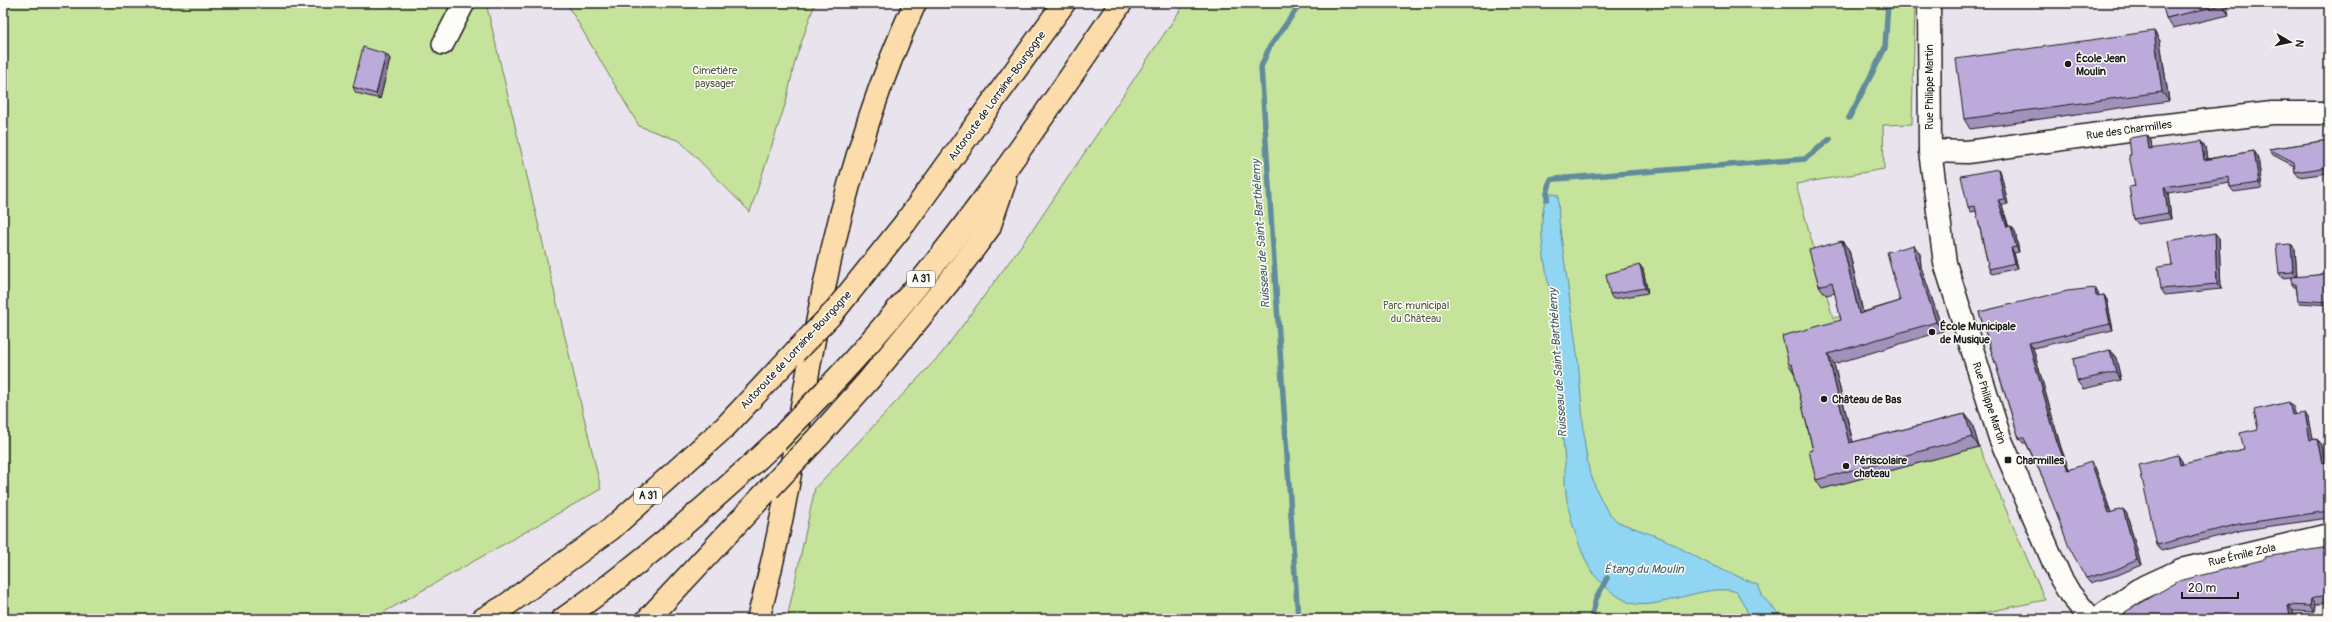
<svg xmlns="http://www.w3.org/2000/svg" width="2332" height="622" viewBox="0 0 2332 622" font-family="Pangolin,sans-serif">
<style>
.green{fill:#c5e39b;stroke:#70805c}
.water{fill:#90d5f2;stroke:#628b9c}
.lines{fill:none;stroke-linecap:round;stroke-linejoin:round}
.stream{stroke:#628b9c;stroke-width:5.5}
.minor-casing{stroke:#1c1c1c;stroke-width:24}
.tertiary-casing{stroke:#1c1c1c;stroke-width:25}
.motorway-casing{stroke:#1c1c1c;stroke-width:25}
.minor{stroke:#fdfcf7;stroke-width:21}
.tertiary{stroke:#fdfcf7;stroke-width:22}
.motorway{stroke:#fddcac;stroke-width:22}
.motorway-bridge-casing{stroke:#1c1c1c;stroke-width:25;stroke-linecap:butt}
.motorway-bridge{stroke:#fddcac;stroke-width:22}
.wall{fill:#a192bb;stroke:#1c1c1c}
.shaded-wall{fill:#837799;stroke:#1c1c1c}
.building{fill:#bbaada;stroke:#1c1c1c}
.poi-dot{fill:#1c1c1c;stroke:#fdfcf7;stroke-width:1.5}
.labels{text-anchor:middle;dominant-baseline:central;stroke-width:3;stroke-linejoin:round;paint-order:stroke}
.shield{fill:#fdfcf7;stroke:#605f5e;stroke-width:1}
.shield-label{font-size:10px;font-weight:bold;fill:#1c1c1c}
.poi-label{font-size:11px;font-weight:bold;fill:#1c1c1c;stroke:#fdfcf7;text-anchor:start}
.park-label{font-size:11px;fill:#4f5842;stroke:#fdfcf7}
.street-label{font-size:11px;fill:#1c1c1c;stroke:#fdfcf7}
.water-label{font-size:12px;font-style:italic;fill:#455d67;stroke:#fdfcf7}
</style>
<rect width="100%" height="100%" fill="#e9e3ee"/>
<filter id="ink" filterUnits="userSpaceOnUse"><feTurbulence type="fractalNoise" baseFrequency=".025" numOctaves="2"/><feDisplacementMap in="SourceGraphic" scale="8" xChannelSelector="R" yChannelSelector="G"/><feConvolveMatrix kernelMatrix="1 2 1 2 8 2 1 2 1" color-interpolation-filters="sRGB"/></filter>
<g filter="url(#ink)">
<g class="green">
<path d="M3 3H486L601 489 372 619H3Z"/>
<path d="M815 3 795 61 786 102 750 212 680 141 639 126 567 4Z"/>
<path d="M1185 3H1915L1912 124 1883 125 1884 169 1796 184 1833 318 1844 316 1795 374 1822 489 1979 447 2045 600 1973 615 1974 619H787L815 488 942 353 1034 228Z"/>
</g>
<path class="water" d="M1547 193 1558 195 1559 221 1578 360 1585 446 1589 470 1597 491 1607 511 1618 522 1664 539 1709 564 1758 585 1763 597 1784 619H1749C1746 604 1742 604 1737 592 1706 581 1654 614 1628 602 1612 594 1594 579 1587 563 1577 542 1569 516 1566 494 1564 480 1566 465 1564 451 1559 406 1558 361 1553 316 1549 275 1534 233 1547 193Z"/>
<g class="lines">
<g class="stream">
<path d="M1849 118 1885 48 1888 3"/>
<path d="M1547 199V193L1551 180 1555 179 1805 159 1830 139"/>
<path d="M1298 619 1261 67 1269 48 1301 3"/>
<path d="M1591 619 1596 599 1607 578"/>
</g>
<defs>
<path id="minor" d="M443 44 464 3"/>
<g id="tertiary">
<path d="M1929 3 1930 151 1945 263 2000 438 2060 577 2070 594 2091 619"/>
<path d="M1930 151 1967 152 2150 127 2272 113H2329"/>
<path d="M2097 619 2138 590 2181 570 2329 535"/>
</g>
<g id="motorway">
<path d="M905 223 1064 3"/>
<path d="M826 390C938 272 1030 137 1121 3"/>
<path d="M818 437 868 381 949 282 989 228 1005 181"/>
<path d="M483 619 505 606 611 529 726 426 795 352"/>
<path d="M563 619C639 566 709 505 777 441"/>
<path d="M648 619 769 489"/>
<path d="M758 619C791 499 804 372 832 251 852 166 878 83 915 3"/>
</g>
</defs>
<use href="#minor" class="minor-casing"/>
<use href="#tertiary" class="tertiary-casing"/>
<use href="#motorway" class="motorway-casing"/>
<use href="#minor" class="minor"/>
<use href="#tertiary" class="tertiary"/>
<use href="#motorway" class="motorway"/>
<defs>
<g id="motorway-bridge">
<path d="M795 352 833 313 905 223"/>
<path d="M777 441 826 390"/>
<path d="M769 489 818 437"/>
</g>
</defs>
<use href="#motorway-bridge" class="motorway-bridge-casing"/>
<use href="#motorway-bridge" class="motorway-bridge"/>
</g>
<g class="wall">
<path d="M1967 3H1993L1970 8Z"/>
<path d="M2226 3 2229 15 2173 28 2166 18Z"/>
<path d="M2154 31 2160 41 2169 101 1970 129 1964 119Z"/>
<path d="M386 54 390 59 380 99 356 93 353 87Z"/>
<path d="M2147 135 2151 141 2152 149 2205 147 2207 159 2254 151 2258 157 2262 188 2234 192 2230 187V183L2168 193 2171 219 2138 224 2134 219 2135 186 2131 155Z"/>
<path d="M2329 140V173L2299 177 2295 172 2294 166 2273 155 2269 149Z"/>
<path d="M1998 169 2001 174 2008 204 2002 205 2009 227 2011 226 2015 231 2019 252 2014 253 2018 268 1992 274 1989 269 1976 211 1971 212 1968 207Z"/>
<path d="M2219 238 2221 289 2165 295 2161 289 2172 265Z"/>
<path d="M1842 241 1849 250 1863 312 1900 301 1920 254 1921 267 1943 331 1834 364 1853 442 1965 414 1972 423 1979 447 1822 489 1816 480 1813 450 1795 374 1789 365 1841 320 1835 293 1826 295 1819 286Z"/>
<path d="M2291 244 2295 249 2297 277 2329 274V305L2299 303 2298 300 2296 287H2294L2292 284V277L2282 278 2279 273Z"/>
<path d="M1643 269 1648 293 1613 299 1610 294Z"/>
<path d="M2095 288 2098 293 2099 296 2104 295 2107 300 2113 330 2033 348 2061 448 2069 469 2095 467 2111 513 2123 509 2127 514 2141 565 2118 575 2090 583 2086 578 2043 478 2026 443H2023L2019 438 1979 312Z"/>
<path d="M2110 350 2116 358 2121 380 2083 389 2077 381Z"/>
<path d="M2294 408 2295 415 2309 419 2313 440 2317 439 2322 445 2325 462 2329 461V518L2243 530 2161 551 2157 545 2182 461 2183 465 2244 449 2258 429Z"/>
<path d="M2329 547V601L2315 605 2314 612 2293 611 2294 619H2127Z"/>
</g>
<g class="shaded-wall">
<path d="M2221 3H2226L2229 15 2222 5Z"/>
<path d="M2154 31 2160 41 2169 101 2162 92Z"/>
<path d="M386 54 390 59 380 99 376 94Z"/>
<path d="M2147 135 2151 141 2153 154 2149 149Z"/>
<path d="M2201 141 2205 147 2208 165 2204 160Z"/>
<path d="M2254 151 2258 157 2262 188 2259 183Z"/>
<path d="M1998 169 2001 174 2008 204 2004 199Z"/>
<path d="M2164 187 2168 193 2171 219 2168 213Z"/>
<path d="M1998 200 2002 205 2010 232 2007 227Z"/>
<path d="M2011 226 2015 231 2019 252 2016 247Z"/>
<path d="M2215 233 2219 238 2221 289 2217 284Z"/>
<path d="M1842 241 1849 250 1865 323 1859 314Z"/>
<path d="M2291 244 2295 249 2297 277 2293 272Z"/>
<path d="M1914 245 1920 254 1921 267 1943 331 1936 322 1915 257Z"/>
<path d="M2011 248 2014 253 2018 268 2015 263Z"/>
<path d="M1640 265 1643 269 1648 293 1645 288Z"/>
<path d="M2095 288 2098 293 2100 301 2096 296Z"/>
<path d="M2104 295 2107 300 2113 330 2110 324Z"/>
<path d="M2029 343 2033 348 2061 448 2071 475 2068 470 2057 442Z"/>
<path d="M2110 350 2116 358 2121 380 2116 372Z"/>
<path d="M1828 354 1834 364 1855 452 1849 443Z"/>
<path d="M2289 402 2294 408 2297 422 2292 415Z"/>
<path d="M2305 413 2309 419 2315 447 2310 440Z"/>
<path d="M1965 414 1972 423 1979 447 1972 437Z"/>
<path d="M2317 439 2322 445 2326 469 2322 463Z"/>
<path d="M2178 455 2182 461 2184 472 2180 465Z"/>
<path d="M2091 462 2095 467 2113 518 2109 513Z"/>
<path d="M2123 509 2127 514 2141 565 2137 560Z"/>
<path d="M2311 599 2315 605 2314 612 2310 606Z"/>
<path d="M2288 605 2293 611 2294 619H2293L2290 615Z"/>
</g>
<g class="building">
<path d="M2162 3H2221L2222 5 2166 18Z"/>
<path d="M2154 31 2162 92 1964 119 1956 59Z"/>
<path d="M363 47 386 54 376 94 353 87Z"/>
<path d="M2147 135 2149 149 2201 141 2204 160 2254 151 2259 183 2230 187 2229 177 2164 187 2168 213 2134 219 2129 187 2135 186 2129 155H2131L2129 138Z"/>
<path d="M2329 140V167L2295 172 2294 162 2269 149Z"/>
<path d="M1998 169 2004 199 1998 200 2007 227 2011 226 2016 247 2011 248 2015 263 1989 269 1975 206 1968 207 1961 176Z"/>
<path d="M2215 233 2217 284 2161 289 2158 267 2172 265 2168 241Z"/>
<path d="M1842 241 1859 314 1900 301 1887 252 1914 245 1915 257 1936 322 1828 354 1849 443 1965 414 1972 437 1816 480 1809 451 1813 450 1792 364 1789 365 1782 336 1841 320 1832 282 1819 286 1809 250Z"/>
<path d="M2291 244 2293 272 2279 273 2276 245Z"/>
<path d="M1640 265 1645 288 1610 294 1606 274Z"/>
<path d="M2329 274V288H2328L2329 302 2298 300 2296 284H2292V277Z"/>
<path d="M2095 288 2096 296 2104 295 2110 324 2029 343 2057 442 2068 470 2091 462 2109 513 2123 509 2137 560 2115 570 2086 578 2069 547 2043 478 2024 438H2019L1979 312 2067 291Z"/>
<path d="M2110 350 2116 372 2077 381 2073 359Z"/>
<path d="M2289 402 2292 415 2305 413 2310 440 2317 439 2322 463 2329 461V511L2239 524 2157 545 2139 465 2178 455 2180 465 2244 449 2240 433 2258 429 2254 410Z"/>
<path d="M2329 547V594L2311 599 2310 606 2288 605 2290 615 2276 619H2127L2125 612 2179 581 2266 559 2265 557Z"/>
</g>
</g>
<g class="poi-dot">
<circle cx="2068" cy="64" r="4"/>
<circle cx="1932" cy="332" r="4"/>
<circle cx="1824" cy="399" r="4"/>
<rect x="2004" y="456" width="8" height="8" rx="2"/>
<circle cx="1846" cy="466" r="4"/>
</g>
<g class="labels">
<g class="shield">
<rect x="907" y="271" width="28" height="16" rx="3"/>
<rect x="634" y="488" width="28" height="16" rx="3"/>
</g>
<g class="shield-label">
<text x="921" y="279">A 31</text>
<text x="648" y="496">A 31</text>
</g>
<g class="poi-label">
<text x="2076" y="58">École Jean<tspan x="2076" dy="13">Moulin</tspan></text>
<text x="1940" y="326">École Municipale<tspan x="1940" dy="13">de Musique</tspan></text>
<text x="1832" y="399">Château de Bas</text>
<text x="1854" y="460">Périscolaire<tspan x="1854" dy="13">chateau</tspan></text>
<text x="2016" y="460">Charmilles</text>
</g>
<g class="park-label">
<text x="715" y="70">Cimetière<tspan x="715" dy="13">paysager</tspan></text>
<text x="1416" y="305">Parc municipal<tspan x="1416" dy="13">du Château</tspan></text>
</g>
<g class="street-label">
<text transform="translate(1929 87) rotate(-90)">Rue Philippe Martin</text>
<text transform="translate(997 96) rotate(-54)">Autoroute de Lorraine-Bourgogne</text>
<text transform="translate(2129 130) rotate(-8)">Rue des Charmilles</text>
<text transform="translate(796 350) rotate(-47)">Autoroute de Lorraine-Bourgogne</text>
<text transform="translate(1989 403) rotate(72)">Rue Philippe Martin</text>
<text transform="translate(2242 555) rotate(-13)">Rue Émile Zola</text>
</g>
<g class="water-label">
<text transform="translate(1261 234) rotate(-94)">Ruisseau de Saint-Barthélemy</text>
<text transform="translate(1558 363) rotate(-94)">Ruisseau de Saint-Barthélemy</text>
<text x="1644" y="569">Étang du Moulin</text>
</g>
</g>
<rect width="2332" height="622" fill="none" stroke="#fdfcf7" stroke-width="16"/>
<rect x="8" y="8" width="2316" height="606" fill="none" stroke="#1c1c1c" stroke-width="1.5" filter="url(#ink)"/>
<g transform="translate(2290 42) rotate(99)" stroke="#fdfcf7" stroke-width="3" paint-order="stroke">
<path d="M0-3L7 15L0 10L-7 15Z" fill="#1c1c1c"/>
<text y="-6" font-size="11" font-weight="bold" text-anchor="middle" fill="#1c1c1c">N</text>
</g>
<path d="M2182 592v6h56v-6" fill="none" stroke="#1c1c1c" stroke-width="2"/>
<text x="2188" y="592" font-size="12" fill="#1c1c1c" stroke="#fdfcf7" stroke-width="3" paint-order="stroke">20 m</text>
</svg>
